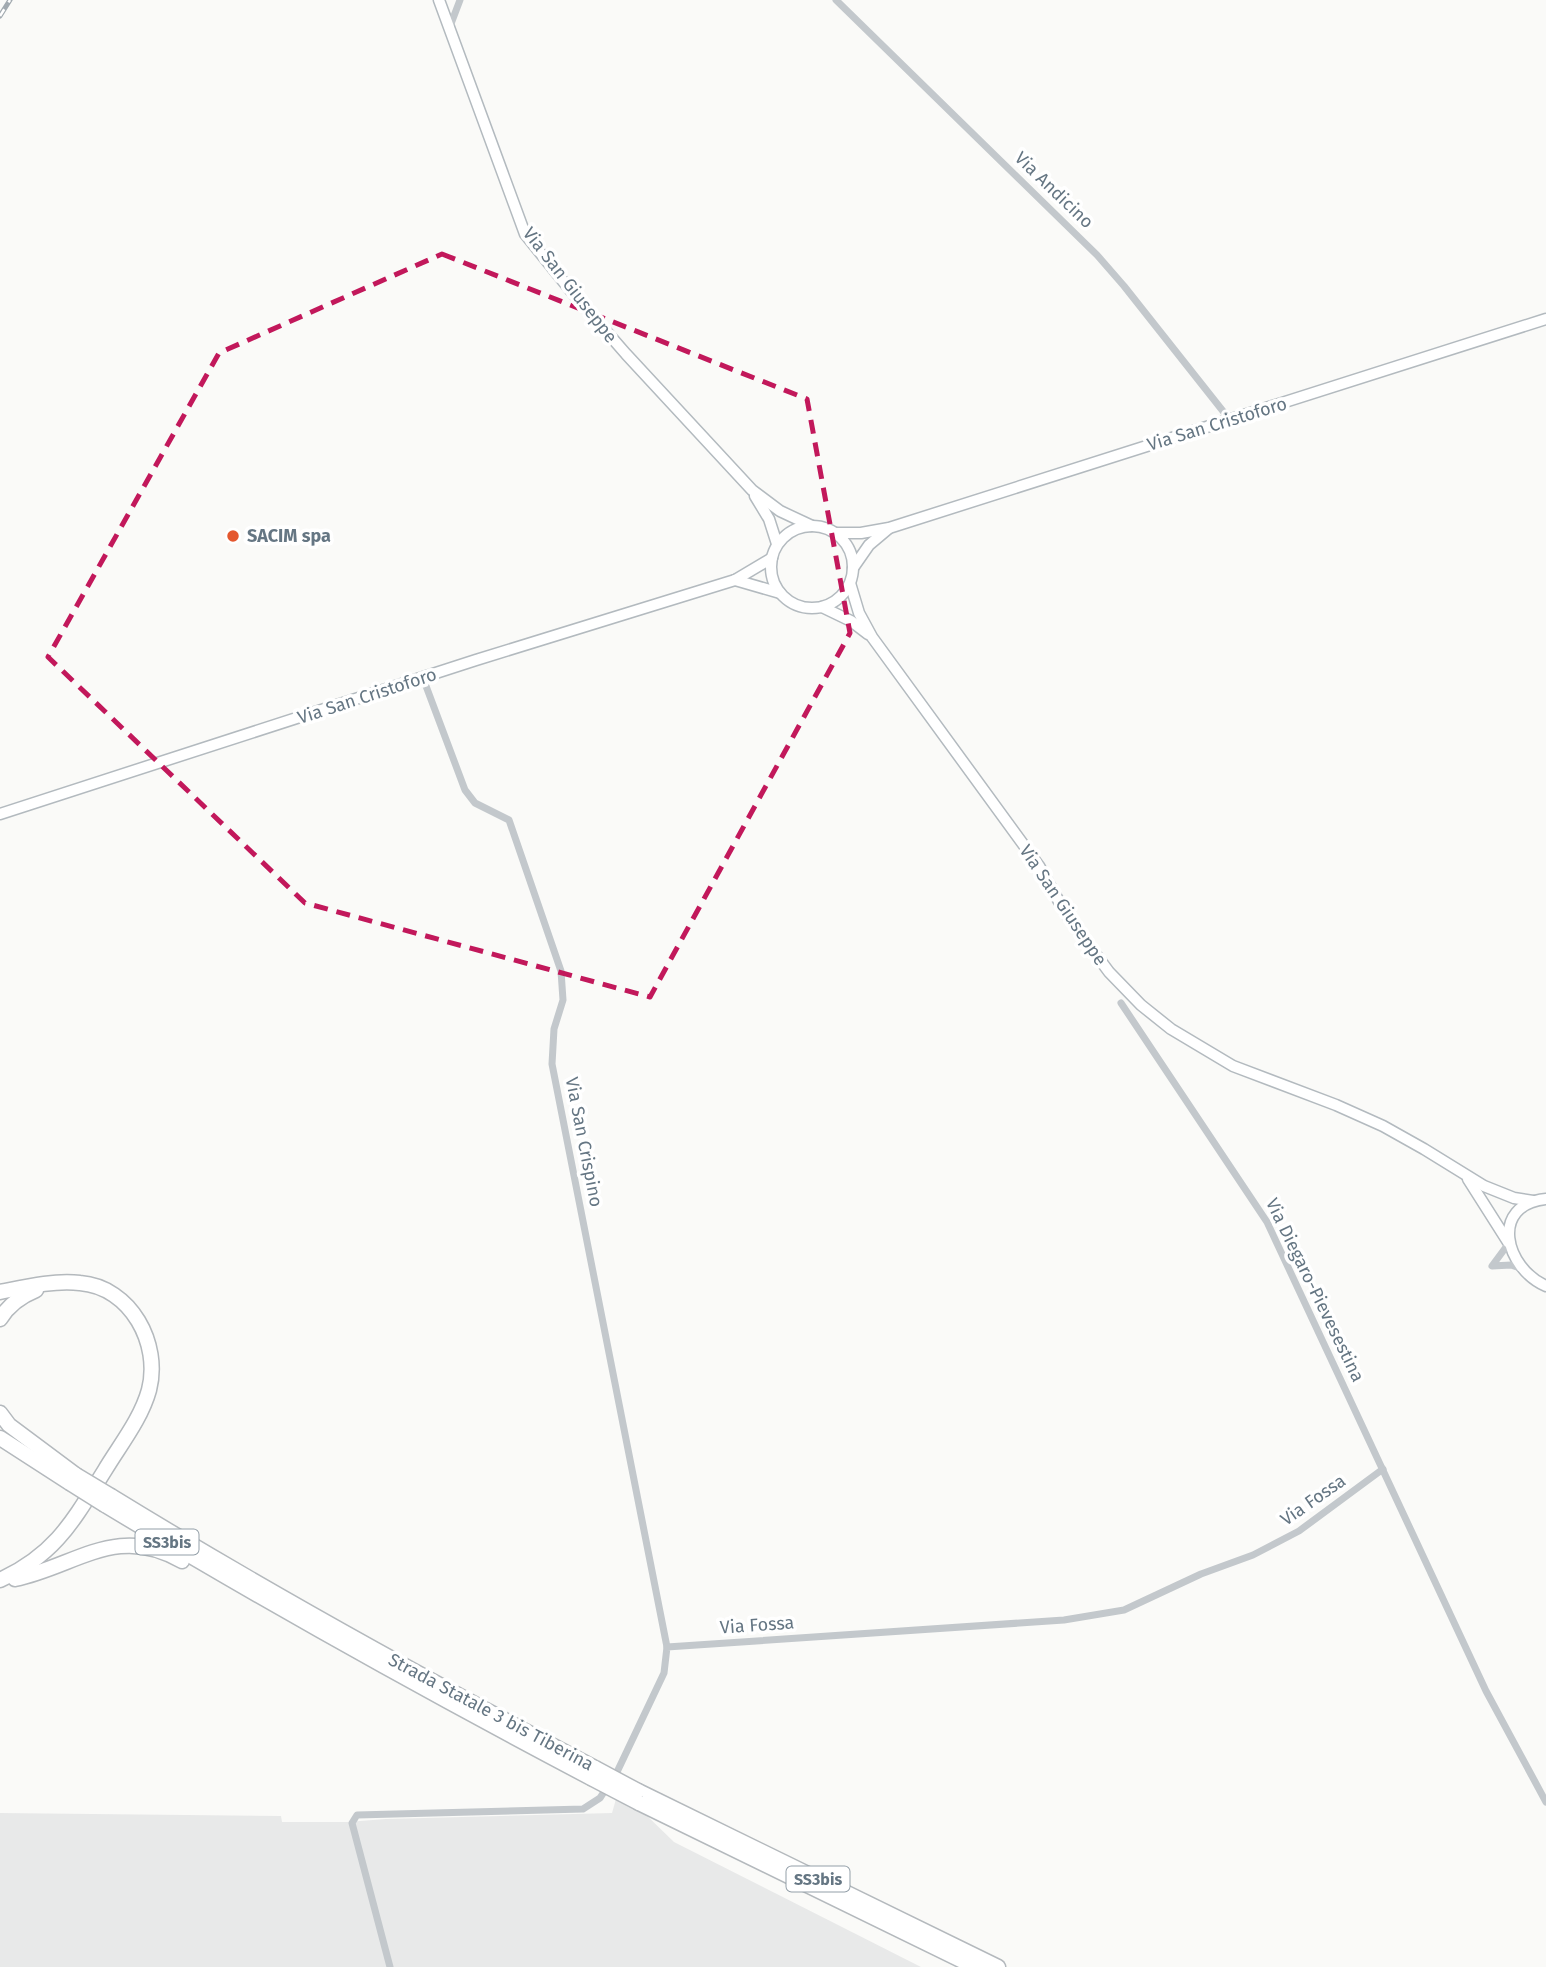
<svg xmlns="http://www.w3.org/2000/svg" width="1546" height="1967" viewBox="0 0 1546 1967" font-family="'Fira Sans',sans-serif">
<style>
.built{fill:#e8e9e9}
.lines{fill:none;stroke-linecap:round;stroke-linejoin:round}
.secondary-casing{stroke:#b3babf;stroke-width:13}
.highway-casing{stroke:#b4b9bd;stroke-width:17}
.street{stroke:#c3c8cc;stroke-width:7}
.secondary{stroke:#fff;stroke-width:10}
.highway{stroke:#fff;stroke-width:14}
.rail-casing{stroke:#a2aab0;stroke-width:5}
.rail{stroke:#fff;stroke-width:2.5;stroke-dasharray:8;stroke-linecap:butt}
.highway-bridge-casing{stroke:#b4b9bd;stroke-width:17;stroke-linecap:butt}
.highway-bridge{stroke:#fff;stroke-width:14}
.marked{fill:none;stroke:#c2185b;stroke-width:5;stroke-dasharray:14 9;stroke-linejoin:round}
.poi-dot{fill:#e4572e;stroke:#fff;stroke-width:2.5}
.labels{text-anchor:middle;dominant-baseline:central;stroke-width:7;stroke-linejoin:round;paint-order:stroke}
.shield{fill:#fff;stroke:#939fa8;stroke-width:2}
.shield-label{font-size:16px;font-weight:bold;fill:#657683}
.street-label{font-size:18px;fill:#657683;stroke:#fff}
.poi-label{font-size:18px;font-weight:bold;fill:#657683;stroke:#fff;text-anchor:start}
</style>
<rect width="100%" height="100%" fill="#fafaf8"/>
<path class="built" d="M616 1799 639 1808 674 1842 921 1967H0V1813L281 1816 282 1822H347L386 1819 612 1813Z"/>
<g class="lines">
<defs>
<g id="secondary">
<path d="M439 0 525 234 571 291 626 354 752 490 780 511 812 526"/>
<path d="M755 496 769 519 777 544"/>
<circle cx="812" cy="567" r="41"/>
<path d="M835 533H861L889 528 1546 319"/>
<path d="M853 568 869 545 888 529"/>
<path d="M735 580 780 593"/>
<path d="M850 583 859 613 872 637 1039 866 1066 914 1109 972 1141 1005 1171 1029 1233 1066 1336 1105 1383 1126 1424 1149 1484 1186 1514 1198 1533 1201"/>
<path d="M822 607 851 621 868 634"/>
<path d="M0 814 476 660 735 580 772 558"/>
<path d="M1468 1179 1508 1242"/>
<path d="M1546 1199C1489 1205 1505 1268 1546 1286"/>
</g>
<g id="highway">
<path d="M0 1292C25 1287 54 1280 80 1283 131 1287 161 1344 149 1390 141 1419 120 1445 105 1470 73 1521 56 1554 0 1580"/>
<path d="M0 1319C8 1306 21 1296 36 1290"/>
<path d="M0 1413 9 1425 76 1475"/>
<path d="M0 1438 70 1483"/>
<path d="M111 1496C269 1593 431 1682 595 1768"/>
<path d="M105 1505C264 1601 426 1691 591 1778"/>
<path d="M15 1579C76 1566 117 1523 182 1561"/>
<path d="M638 1791 998 1967"/>
<path d="M639 1803 975 1967"/>
</g>
</defs>
<use href="#secondary" class="secondary-casing"/>
<use href="#highway" class="highway-casing"/>
<g class="street">
<path d="M836 0 1097 255 1124 286 1230 420"/>
<path d="M449 29 460 0"/>
<path d="M423 678 465 790 475 803 509 820 561 971 563 1000 554 1029 552 1064 667 1647"/>
<path d="M1121 1003 1267 1222 1486 1691 1546 1802"/>
<path d="M1509 1243 1492 1266 1511 1265 1523 1269"/>
<path d="M390 1967 352 1823 357 1815 583 1809 600 1798 617 1772 664 1673 667 1647 1064 1620 1124 1610 1201 1574 1253 1555 1299 1531 1383 1469"/>
</g>
<use href="#secondary" class="secondary"/>
<use href="#highway" class="highway"/>
<defs>
<path id="rail" d="M0 16 10 0"/>
</defs>
<use href="#rail" class="rail-casing"/>
<use href="#rail" class="rail"/>
<defs>
<g id="highway-bridge">
<path d="M76 1475 111 1496"/>
<path d="M70 1483 105 1505"/>
<path d="M595 1768 638 1791"/>
<path d="M591 1778 639 1803"/>
</g>
</defs>
<use href="#highway-bridge" class="highway-bridge-casing"/>
<use href="#highway-bridge" class="highway-bridge"/>
</g>
<path class="marked" d="M442 254 807 399 850 633 650 997 305 903 48 657 219 353Z"/>
<circle class="poi-dot" cx="233" cy="536" r="7"/>
<g class="labels">
<g class="shield">
<rect x="135.5" y="1529.5" width="63" height="25" rx="5"/>
<rect x="786.5" y="1866.5" width="63" height="25" rx="5"/>
</g>
<g class="shield-label">
<text x="167" y="1542">SS3bis</text>
<text x="818" y="1879">SS3bis</text>
</g>
<g class="street-label">
<text transform="translate(1054 190) rotate(44)">Via Andicino</text>
<text transform="translate(570 285) rotate(52)">Via San Giuseppe</text>
<text transform="translate(1217 424) rotate(-17)">Via San Cristoforo</text>
<text transform="translate(367 696) rotate(-18)">Via San Cristoforo</text>
<text transform="translate(1063 905) rotate(56)">Via San Giuseppe</text>
<text transform="translate(584 1142) rotate(79)">Via San Crispino</text>
<text transform="translate(1315 1290) rotate(64)">Via Diegaro-Pievesestina</text>
<text transform="translate(1313 1500) rotate(-35)">Via Fossa</text>
<text transform="translate(757 1625) rotate(-4)">Via Fossa</text>
<text transform="translate(491 1712) rotate(28)">Strada Statale 3 bis Tiberina</text>
</g>
<g class="poi-label">
<text x="247" y="536">SACIM spa</text>
</g>
</g>
</svg>
